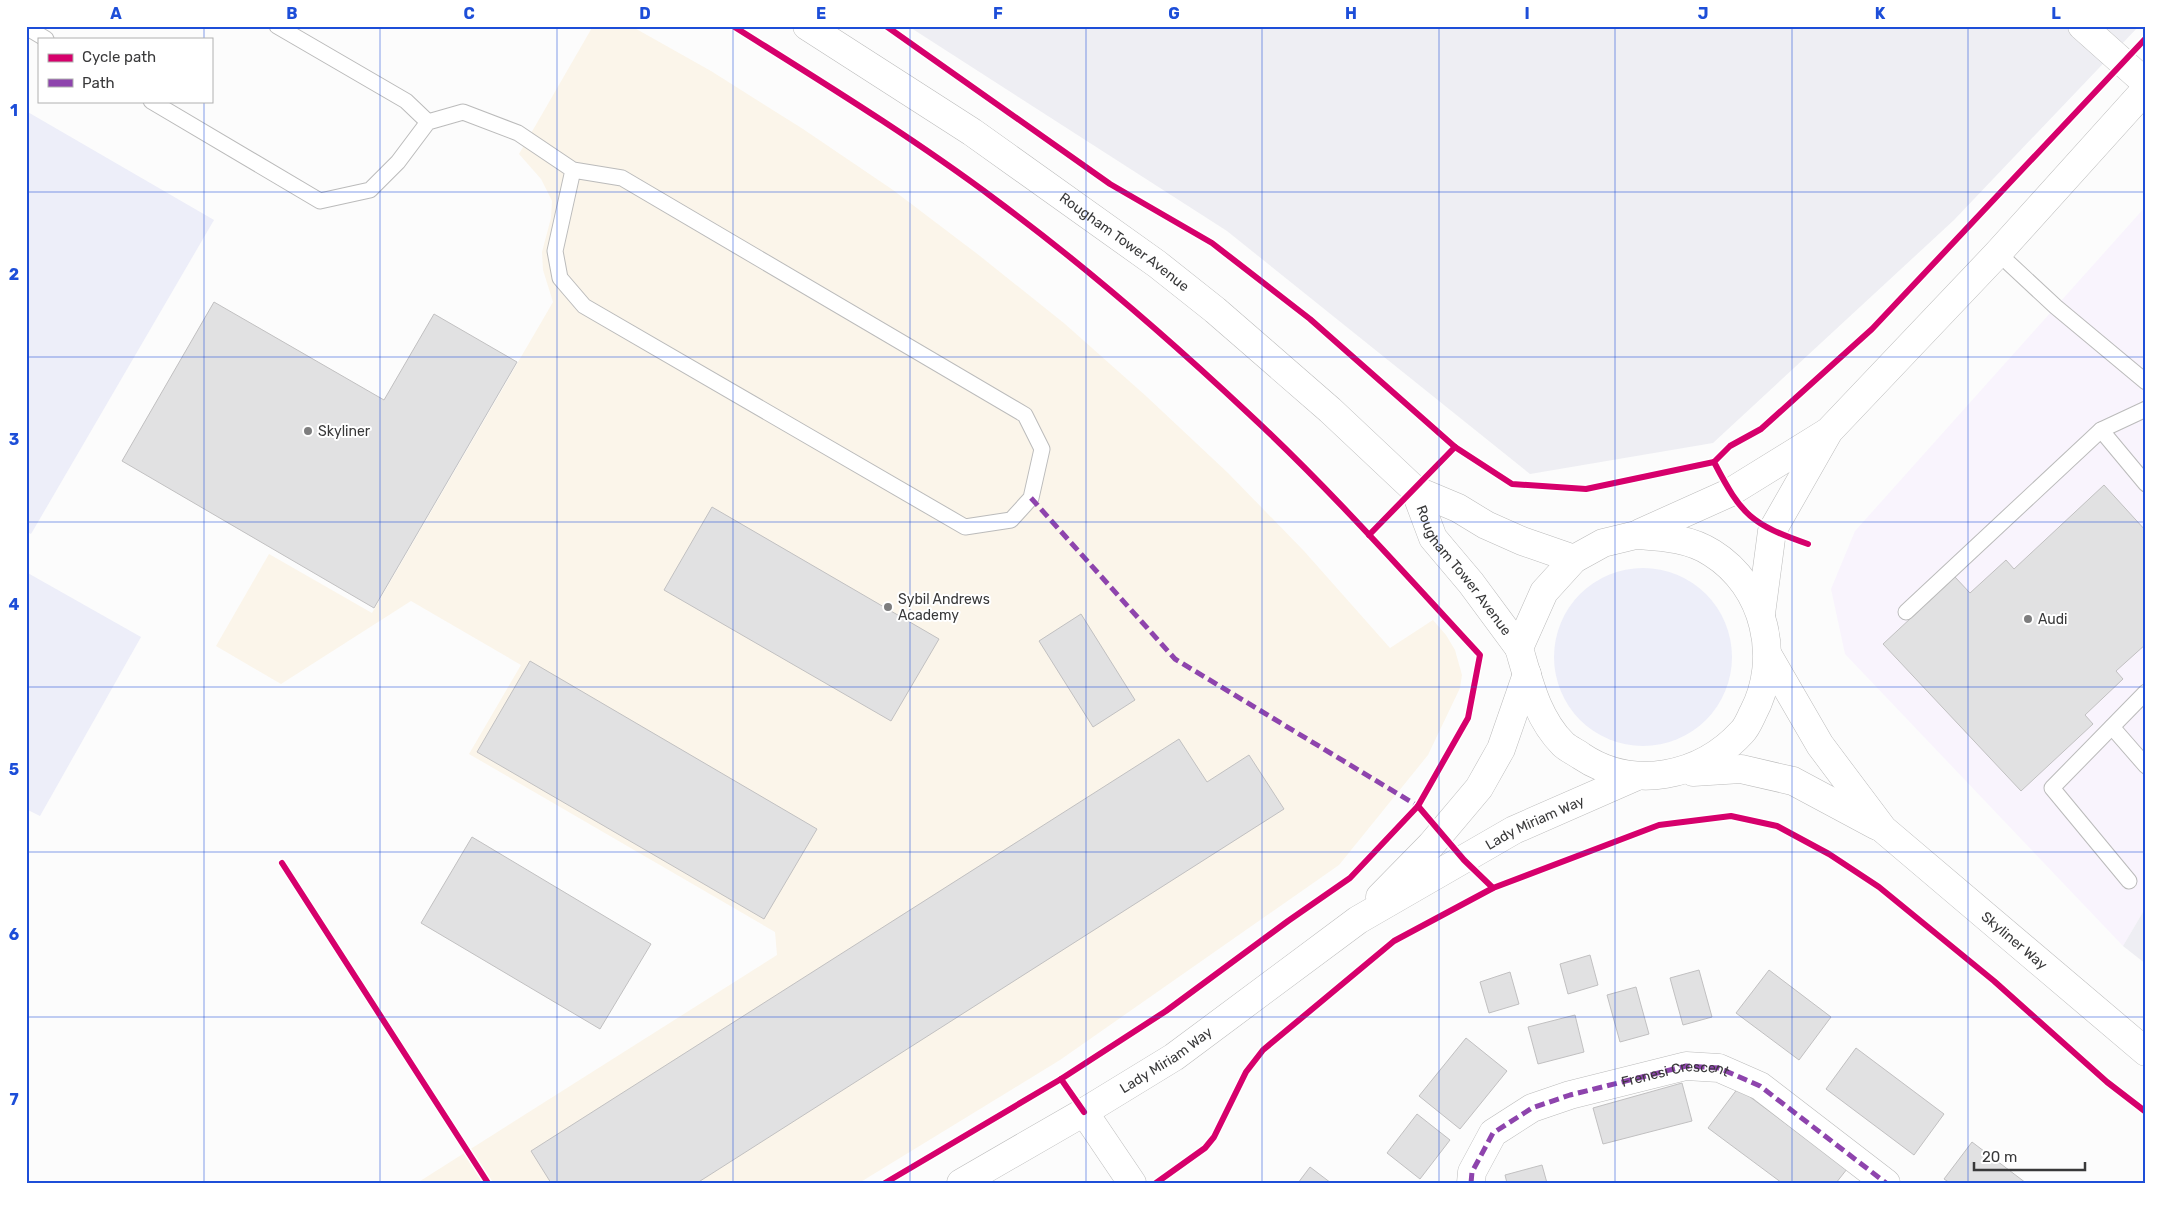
<svg xmlns="http://www.w3.org/2000/svg" width="2172" height="1209" viewBox="0 0 2172 1209" font-family="Rubik,sans-serif">
<style>
.commercial{fill:#f9f4fd}
.built{fill:#eeeef3}
.education{fill:#fbf5ea}
.green{fill:#edeef9}
.building{fill:#e1e1e2;stroke:#c1c0c1}
.lines{fill:none;stroke-linecap:round;stroke-linejoin:round}
.service-casing{stroke:#bbb;stroke-width:17}
.minor-casing{stroke:#bbb;stroke-width:29}
.tertiary-casing{stroke:#bbb;stroke-width:29}
.service{stroke:#fff;stroke-width:15}
.minor{stroke:#fff;stroke-width:28}
.tertiary{stroke:#fff;stroke-width:28}
.quiet{stroke:#8e44ad;stroke-width:5;stroke-dasharray:10 5;stroke-linecap:butt}
.cycleway-casing{stroke:#fff;stroke-width:9}
.cycleway{stroke:#d6006c;stroke-width:6}
.grid{fill:none;stroke:#1d4ed8;stroke-width:1;stroke-opacity:0.55}
.poi-dot{fill:#7d7d7e;stroke:#fff;stroke-width:2}
.labels{text-anchor:middle;dominant-baseline:central;stroke-width:4;stroke-linejoin:round;paint-order:stroke}
.street-label{font-size:14px;fill:#39393a;stroke:#fff}
.poi-label{font-size:14px;fill:#39393a;stroke:#fff;text-anchor:start}
.neatline{fill:none;stroke:#1d4ed8;stroke-width:2}
.grid-label{font-size:16px;text-anchor:middle;font-weight:bold;fill:#1d4ed8}
</style>
<rect width="100%" height="100%" fill="#fcfcfc"/>
<path class="commercial" d="M2146 206V907L2123 946 1845 654 1831 589 1855 531Z"/>
<g class="built">
<path d="M908 26H2139L1954 220 1713 443 1530 474 1227 231Z"/>
<path d="M2146 907V964L2123 946Z"/>
</g>
<path class="education" d="M593 26H631L711 71 803 129 893 190 980 256 1065 324 1146 396 1228 473 1304 551 1390 648 1433 620 1446 635 1455 650 1462 675 1460 688 1428 755 1339 865 1060 1060 859 1183H417L777 955 775 932 469 754 521 665 411 601 281 684 216 646 269 554 372 613 553 302 543 270 542 252 551 218 552 201 541 179 519 154Z"/>
<g class="green">
<path d="M26 111 214 220 31 534 26 531Z"/>
<circle cx="1643" cy="657" r="89"/>
<path d="M26 572 141 637 40 816 26 809Z"/>
</g>
<g class="building">
<path d="M214 302 384 400 434 314 517 362 374 608 122 461Z"/>
<path d="M2104 485 2146 531V644L2116 671 2123 679 2085 715 2093 724 2021 791 1883 644 1955 577 1970 593 2006 560 2014 569Z"/>
<path d="M712 507 939 639 891 721 664 590Z"/>
<path d="M1081 614 1135 700 1093 727 1039 641Z"/>
<path d="M530 661 817 829 764 919 477 752Z"/>
<path d="M1179 739 1207 782 1249 755 1284 809 697 1183H551L531 1151Z"/>
<path d="M472 837 651 944 600 1029 421 923Z"/>
<path d="M1590 955 1598 985 1568 994 1560 964Z"/>
<path d="M1699 970 1712 1017 1683 1025 1670 978Z"/>
<path d="M1769 970 1831 1017 1799 1060 1736 1013Z"/>
<path d="M1510 972 1519 1004 1489 1013 1480 982Z"/>
<path d="M1636 987 1649 1034 1620 1042 1607 995Z"/>
<path d="M1575 1015 1584 1052 1538 1064 1528 1027Z"/>
<path d="M1466 1038 1507 1071 1460 1129 1419 1096Z"/>
<path d="M1856 1048 1944 1114 1914 1155 1826 1089Z"/>
<path d="M1682 1083 1692 1121 1603 1144 1593 1108Z"/>
<path d="M1738 1088 1847 1169 1836 1183H1782L1708 1128Z"/>
<path d="M1417 1114 1450 1140 1420 1179 1387 1153Z"/>
<path d="M1972 1142 2026 1183H1950L1944 1179Z"/>
<path d="M1542 1165 1547 1183H1507L1505 1175Z"/>
<path d="M1310 1167 1331 1183H1298Z"/>
</g>
<g class="lines">
<defs>
<g id="service">
<path d="M277 26 406 101 428 122"/>
<path d="M26 27 46 39"/>
<path d="M151 101 320 201 370 190 398 162 428 122 463 112 518 133 573 170 622 178 1025 415 1042 449 1031 498 1011 520 965 527 584 306 560 278 555 251 573 170"/>
<path d="M1998 253 2056 307 2146 382"/>
<path d="M2101 430 2146 484"/>
<path d="M1906 612 2101 430 2146 409"/>
<path d="M2112 727 2146 766"/>
<path d="M2129 881 2052 788 2146 692"/>
</g>
<g id="minor">
<path d="M2082 26 2146 83"/>
<path d="M1084 1112 1132 1183"/>
<path d="M1471 1183 1472 1172 1493 1133 1532 1108 1570 1095 1686 1066 1719 1068 1760 1086 1886 1183"/>
</g>
<g id="tertiary">
<path id="s1" d="M807 26 972 132 1157 264 1215 310 1330 410 1415 490 1458 508 1486 525 1522 541 1574 559"/>
<path id="s2" d="M1415 490 1433 538 1471 583 1519 648"/>
<path d="M1640 533 1729 493 1826 433"/>
<path d="M1636 535C1662 537 1689 538 1712 553 1765 586 1782 659 1753 713 1750 719 1747 727 1742 732 1701 777 1633 791 1581 756 1576 752 1568 749 1563 744 1537 718 1529 682 1519 648L1544 592 1574 559 1603 543Z"/>
<path d="M1761 614 1772 531 1829 431 1998 253 2146 89"/>
<path id="s3" d="M1769 657 1820 745 1883 829 2146 1052"/>
<path d="M1693 772 1741 769 1793 781 1877 826"/>
<path d="M1380 897 1431 845 1479 788 1501 749 1527 674"/>
<path id="s4" d="M961 1183 1084 1112 1174 1057 1358 920 1514 830 1635 777"/>
</g>
</defs>
<use href="#service" class="service-casing"/>
<use href="#minor" class="minor-casing"/>
<use href="#tertiary" class="tertiary-casing"/>
<use href="#service" class="service"/>
<use href="#minor" class="minor"/>
<use href="#tertiary" class="tertiary"/>
<g class="quiet">
<path d="M1031 498 1175 659 1418 806"/>
<path id="s5" d="M1471 1183 1472 1172 1493 1133 1532 1108 1570 1095 1686 1066 1719 1068 1760 1086 1886 1183"/>
</g>
<defs>
<g id="cycleway">
<path d="M733 26C822 82 912 137 996 200 1084 265 1168 338 1248 413 1330 489 1404 573 1480 655L1468 718 1418 806 1350 878 1288 921 1166 1011 1061 1079 1084 1112"/>
<path d="M886 26 1110 184 1212 243 1310 319 1455 447 1512 484 1586 489 1714 462"/>
<path d="M1369 535 1455 447"/>
<path d="M1808 544C1751 524 1742 516 1714 462L1730 446 1761 429 1872 329 2146 38"/>
<path d="M1418 806 1464 860 1493 888"/>
<path d="M282 863 488 1183"/>
<path d="M885 1183 1061 1079"/>
<path d="M1156 1183 1205 1148 1214 1137 1246 1072 1263 1050 1394 941 1493 888 1659 825 1731 816 1777 826 1829 854 1879 887 1994 981 2107 1082 2146 1112"/>
</g>
</defs>
<use href="#cycleway" class="cycleway-casing"/>
<use href="#cycleway" class="cycleway"/>
</g>
<path class="grid" d="M204 26V39M380 26V1183M557 26V1183M733 26V1183M910 26V1183M1086 26V1183M1262 26V1183M1439 26V1183M1615 26V1183M1792 26V1183M1968 26V1183M204 101V1183M26 192H2146M26 357H2146M26 522H2146M26 687H2146M26 852H2146M26 1017H2146"/>
<g class="poi-dot">
<circle cx="308" cy="431" r="5"/>
<circle cx="888" cy="607" r="5"/>
<circle cx="2028" cy="619" r="5"/>
</g>
<g class="labels">
<g class="street-label">
<text stroke="none"><textPath href="#s1" startOffset="384">Rougham Tower Avenue</textPath></text>
<text stroke="none"><textPath href="#s2" startOffset="95">Rougham Tower Avenue</textPath></text>
<text stroke="none"><textPath href="#s4" startOffset="679">Lady Miriam Way</textPath></text>
<text stroke="none"><textPath href="#s3" startOffset="379">Skyliner Way</textPath></text>
<text stroke="none"><textPath href="#s4" startOffset="239">Lady Miriam Way</textPath></text>
<text stroke="none"><textPath href="#s5" startOffset="250">Frenesi Crescent</textPath></text>
</g>
<g class="poi-label">
<text x="318" y="431">Skyliner</text>
<text x="898" y="599">Sybil Andrews<tspan x="898" dy="16">Academy</tspan></text>
<text x="2038" y="619">Audi</text>
</g>
</g>
<rect width="2172" height="1209" fill="none" stroke="#ffffff" stroke-width="55"/>
<rect x="38" y="38" width="175" height="65" fill="#ffffff" stroke="#b0b0b0"/>
<rect x="48" y="54" width="25" height="8" fill="#d6006c" stroke="#b0b0b0"/>
<text x="82" y="62" font-size="15" fill="#39393a">Cycle path</text>
<rect x="48" y="79" width="25" height="8" fill="#8e44ad" stroke="#b0b0b0"/>
<text x="82" y="88" font-size="15" fill="#39393a">Path</text>
<path d="M1974 1162v8h111v-8" fill="none" stroke="#39393a" stroke-width="2.5"/>
<text x="1982" y="1162" font-size="15" fill="#39393a" stroke="#ffffff" stroke-width="4" paint-order="stroke">20 m</text>
<rect x="28" y="28" width="2116" height="1154" class="neatline"/>
<g class="grid-label">
<text x="116" y="19">A</text>
<text x="292" y="19">B</text>
<text x="469" y="19">C</text>
<text x="645" y="19">D</text>
<text x="821" y="19">E</text>
<text x="998" y="19">F</text>
<text x="1174" y="19">G</text>
<text x="1351" y="19">H</text>
<text x="1527" y="19">I</text>
<text x="1703" y="19">J</text>
<text x="1880" y="19">K</text>
<text x="2056" y="19">L</text>
<text x="14" y="116">1</text>
<text x="14" y="280">2</text>
<text x="14" y="445">3</text>
<text x="14" y="610">4</text>
<text x="14" y="775">5</text>
<text x="14" y="940">6</text>
<text x="14" y="1105">7</text>
</g>
</svg>
